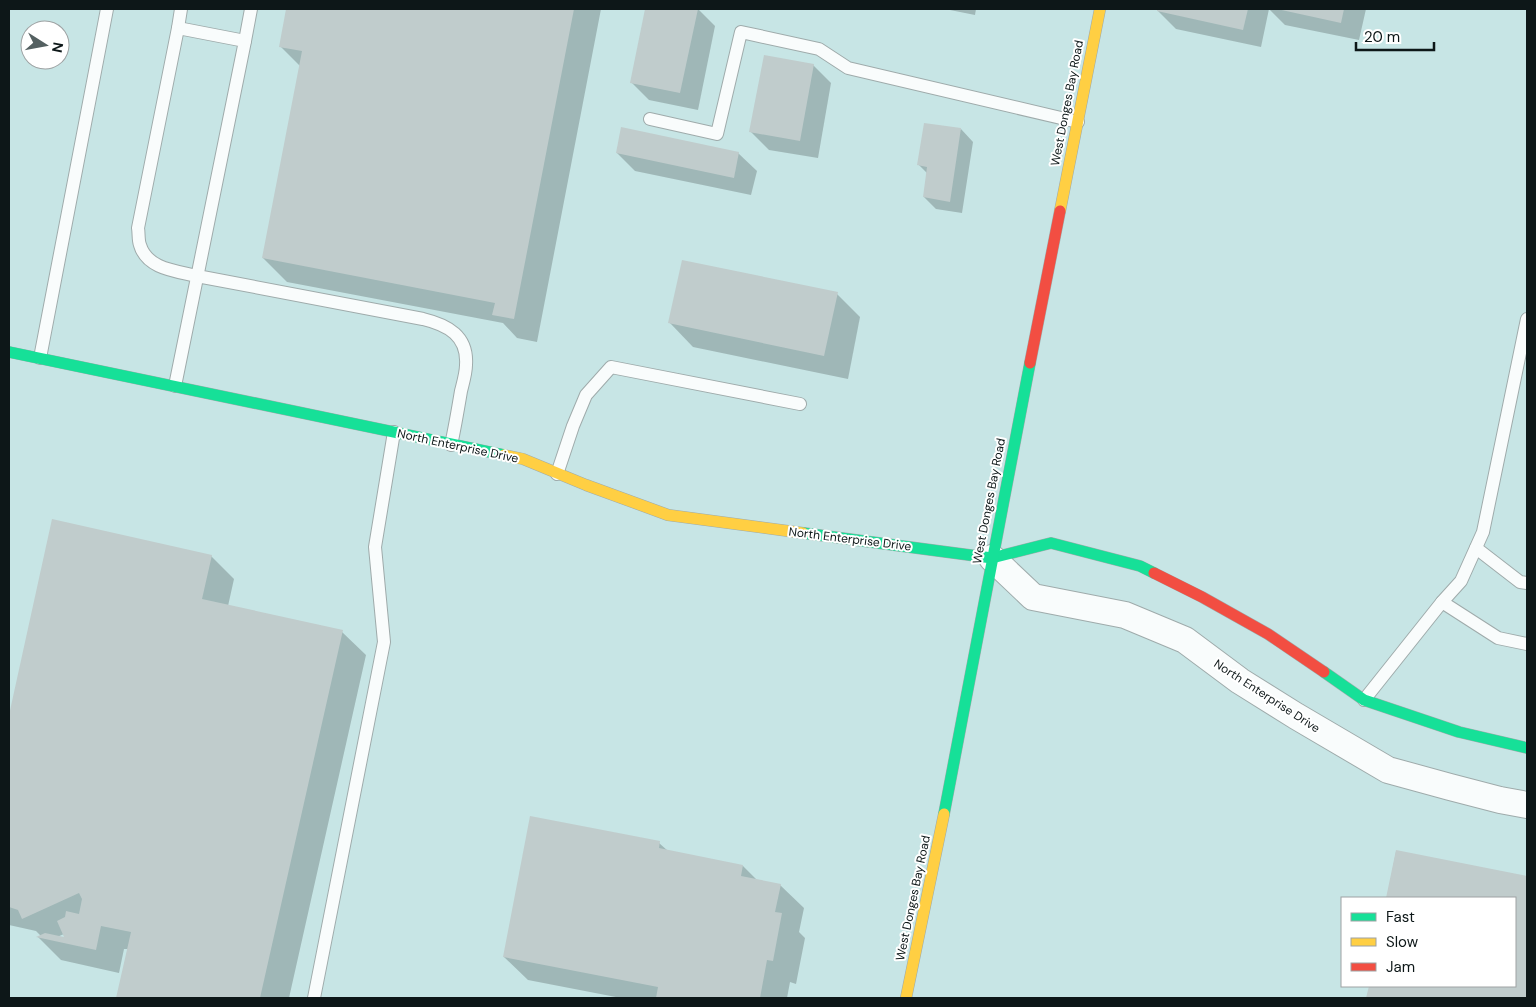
<svg xmlns="http://www.w3.org/2000/svg" width="1536" height="1007" viewBox="0 0 1536 1007" font-family="'DM Sans',sans-serif">
<style>
.built{fill:#c7e5e5;fill-rule:evenodd}
.shadow{fill:#0003;fill-rule:evenodd}
.building{fill:#c0cccc}
.lines{fill:none;stroke-linecap:round;stroke-linejoin:round}
.lane-casing{stroke:#9fabab;stroke-width:14}
.street-casing{stroke:#9fabab;stroke-width:28}
.fast-casing{stroke:#9fabab;stroke-width:12}
.slow-casing{stroke:#9fabab;stroke-width:12}
.jam-casing{stroke:#9fabab;stroke-width:12}
.lane{stroke:#f9fcfc;stroke-width:12}
.street{stroke:#f9fcfc;stroke-width:26}
.fast{stroke:#16e098;stroke-width:11}
.slow{stroke:#ffcf43;stroke-width:11}
.jam{stroke:#f24e42;stroke-width:11}
.labels{text-anchor:middle;dominant-baseline:central;stroke-width:4;stroke-linejoin:round;paint-order:stroke}
.street-label{font-size:12px;fill:#0d1718;stroke:#fff}
</style>
<rect width="100%" height="100%" fill="#d8e8e8"/>
<path class="built" d="M9 9H1527V998H9ZM30 30H60V60H30ZM1342 898H1515V986H1342Z"/>
<g class="shadow">
<path d="M287 9H601L537 342 517 338 503 323 287 282 263 258 300 66 280 46Z"/>
<path d="M646 9H698L715 26 698 110 649 100 631 82Z"/>
<path d="M945 9H976L975 15Z"/>
<path d="M1159 9H1366L1359 40 1285 25 1269 9 1261 47 1176 29 1158 11Z"/>
<path d="M813 65 831 83 818 158 769 150 751 132Z"/>
<path d="M961 129 973 142 962 213 936 209 924 197 927 173 918 164Z"/>
<path d="M617 153H738L757 171 751 195 635 171Z"/>
<path d="M837 294 860 317 848 379 693 347 670 323Z"/>
<path d="M53 521 211 556 234 579 228 606 342 632 366 655 289 998H117L128 949H124L119 973 61 960 38 937 41 936 36 931 9 925V720ZM64 934 66 939 57 937Z"/>
<path d="M659 843 668 851 743 866 757 880 780 885 804 908 799 932 805 938 796 984 790 982 787 998H621L528 980 504 957Z"/>
<path d="M1396 852 1527 877V998H1367L1370 986H1515V898H1387Z"/>
</g>
<g class="building">
<path d="M286 9H574L514 319 492 315 495 303 262 258 302 51 279 47Z"/>
<path d="M645 9H698L680 93 630 83Z"/>
<path d="M1157 9H1248L1243 30 1157 11Z"/>
<path d="M1277 9H1344L1341 23Z"/>
<path d="M764 55 814 64 800 141 749 132Z"/>
<path d="M924 123 961 128 950 202 923 197 927 167 917 165Z"/>
<path d="M621 127 739 152 734 178 616 153Z"/>
<path d="M682 260 838 292 824 356 668 323Z"/>
<path d="M52 519 212 555 202 599 343 630 260 998H116L131 932 101 926 96 950 36 937 45 933 64 937 57 921 65 917 66 911 79 914 82 899 79 893 22 919 18 910 9 907V715Z"/>
<path d="M530 816 660 841 659 848 743 865 741 876 781 884 775 912 782 913 773 961 767 960 760 998H656L658 987 503 957Z"/>
<path d="M1396 850 1527 876V998H1366L1369 986H1515V898H1386Z"/>
</g>
<g class="lines">
<defs>
<g id="lane">
<path d="M178 28 181 9"/>
<path d="M245 41 251 9"/>
<path d="M650 119 717 134 741 32 819 49 848 68 1078 122"/>
<path d="M40 358 107 9"/>
<path d="M175 386 245 41 178 28 138 228C139 233 138 240 140 245 147 269 176 271 197 276L423 319C448 325 468 336 466 365 466 373 463 383 461 391 458 409 455 427 451 445"/>
<path d="M557 474 573 426 586 395 611 367 800 404"/>
<path d="M1476 548 1520 582 1527 583"/>
<path d="M1442 602 1498 638 1527 644"/>
<path d="M1364 700 1442 602 1461 581 1483 532 1527 319"/>
<path d="M314 998 384 642 375 547 394 432"/>
</g>
<path id="street" d="M992 558 1033 597 1125 615 1185 640 1240 681 1296 716 1388 770 1450 787 1500 800 1527 805"/>
<g id="fast">
<path d="M9 352 504 455"/>
<path d="M803 533 992 558 1051 543 1140 566 1154 573"/>
<path d="M1324 672 1364 700 1459 732 1527 748"/>
<path d="M944 814 1030 363"/>
</g>
<g id="slow">
<path d="M1060 211 1100 9"/>
<path d="M504 455 523 459 586 485 668 515 803 533"/>
<path d="M906 998 944 814"/>
</g>
<g id="jam">
<path d="M1030 363 1060 211"/>
<path d="M1154 573 1202 597 1268 634 1324 672"/>
</g>
</defs>
<use href="#lane" class="lane-casing"/>
<use href="#street" class="street-casing"/>
<use href="#fast" class="fast-casing"/>
<use href="#slow" class="slow-casing"/>
<use href="#jam" class="jam-casing"/>
<use href="#lane" class="lane"/>
<use href="#street" class="street"/>
<use href="#fast" class="fast"/>
<use href="#slow" class="slow"/>
<use href="#jam" class="jam"/>
</g>
<g class="labels">
<g class="street-label">
<text transform="translate(1067 103) rotate(-79)">West Donges Bay Road</text>
<text transform="translate(458 446) rotate(12)">North Enterprise Drive</text>
<text transform="translate(989 501) rotate(-79)">West Donges Bay Road</text>
<text transform="translate(850 539) rotate(7)">North Enterprise Drive</text>
<text transform="translate(1267 696) rotate(33)">North Enterprise Drive</text>
<text transform="translate(913 898) rotate(-78)">West Donges Bay Road</text>
</g>
</g>
<rect width="1536" height="1007" fill="none" stroke="#0d1718" stroke-width="20"/>
<rect x="1341" y="897" width="175" height="90" fill="#ffffff" stroke="#9ea2a3"/>
<rect x="1351" y="913" width="25" height="8" fill="#16e098" stroke="#9ea2a3"/>
<text x="1386" y="922" font-size="15" fill="#0d1718">Fast</text>
<rect x="1351" y="938" width="25" height="8" fill="#ffcf43" stroke="#9ea2a3"/>
<text x="1386" y="947" font-size="15" fill="#0d1718">Slow</text>
<rect x="1351" y="963" width="25" height="8" fill="#f24e42" stroke="#9ea2a3"/>
<text x="1386" y="972" font-size="15" fill="#0d1718">Jam</text>
<g transform="translate(45 45) rotate(101)"><circle r="24" fill="#ffffff" stroke="#9ea2a3"/>
<path d="M0-4L9 19L0 12L-9 19Z" fill="#546061"/>
<text y="-8" font-size="14" font-weight="bold" text-anchor="middle" fill="#0d1718">N</text>
</g>
<path d="M1356 42v8h78v-8" fill="none" stroke="#0d1718" stroke-width="2.5"/>
<text x="1364" y="42" font-size="15" fill="#0d1718" stroke="#ffffff" stroke-width="4" paint-order="stroke">20 m</text>
</svg>
